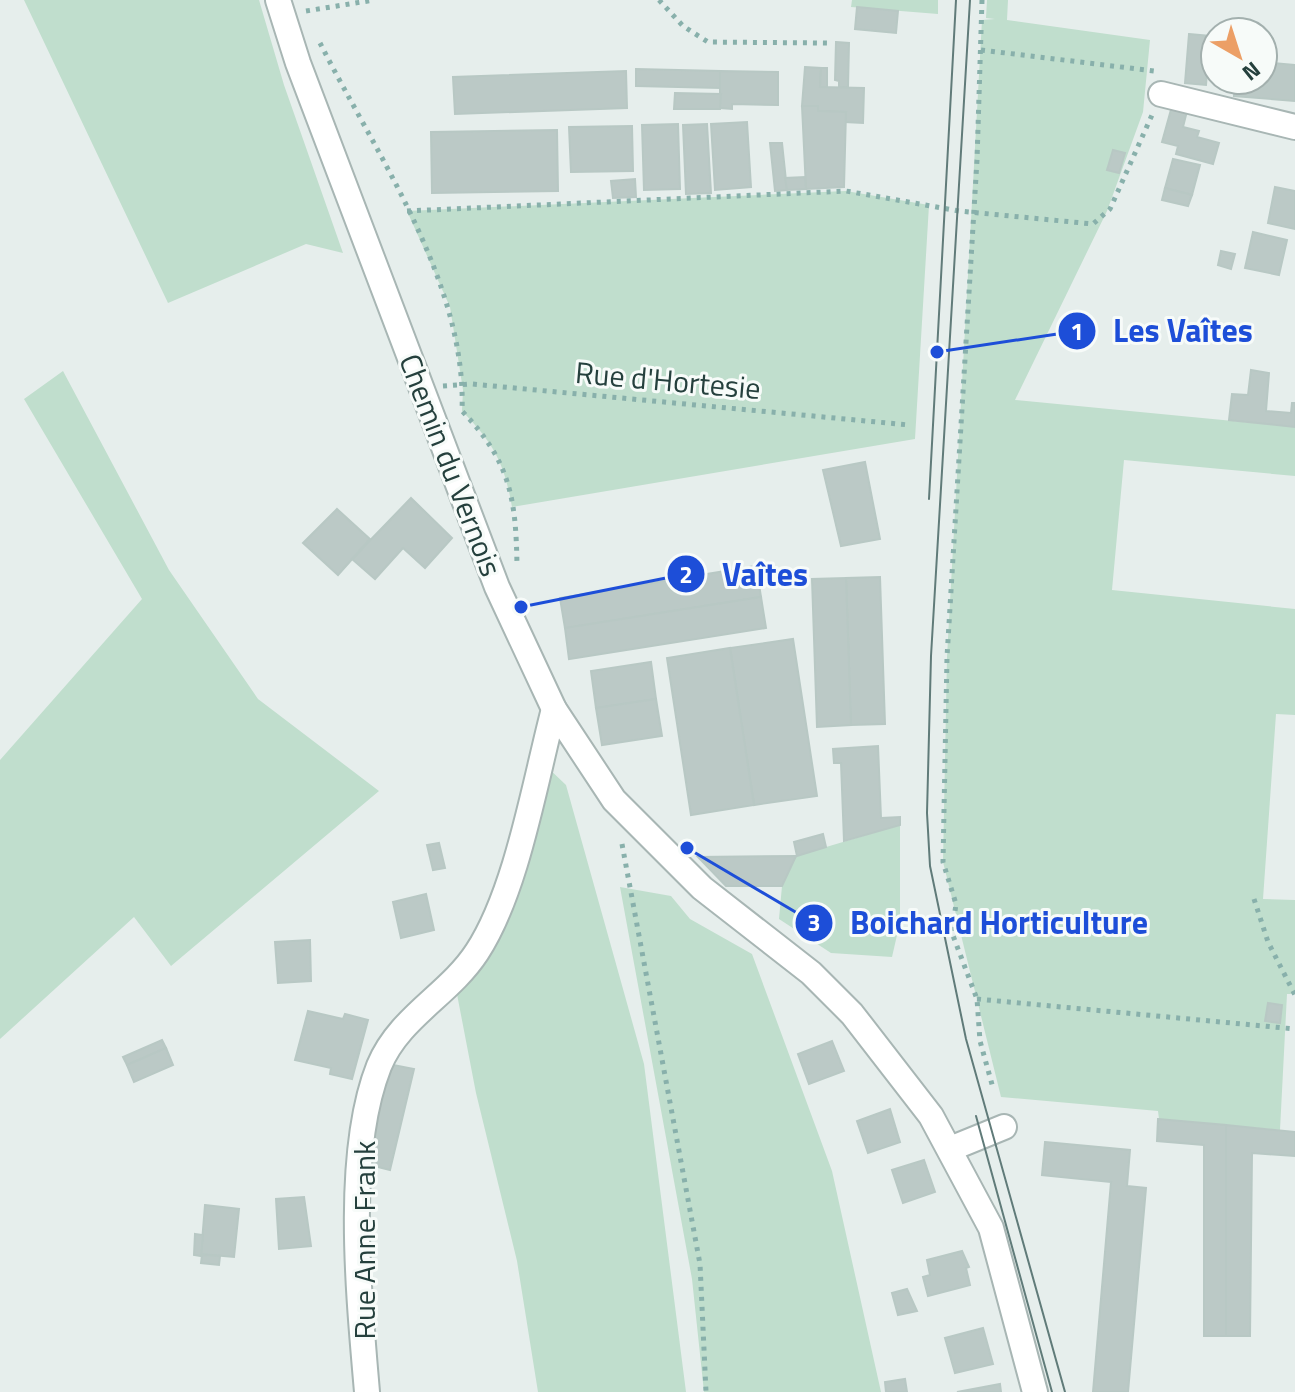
<svg xmlns="http://www.w3.org/2000/svg" width="1295" height="1392" viewBox="0 0 1295 1392" font-family="'Titillium Web',sans-serif">
<style>
.green{fill:#c0decd}
.building{fill:#bbc9c6;stroke:#b8c8c4;stroke-width:2}
.lines{fill:none;stroke-linecap:round;stroke-linejoin:round}
.minor-casing{stroke:#a8b6b4;stroke-width:28}
.path{stroke:#88b0ab;stroke-width:5;stroke-dasharray:4 6;stroke-linecap:butt}
.minor{stroke:#fff;stroke-width:24}
.tram{stroke:#607b79;stroke-width:2}
.labels{text-anchor:middle;dominant-baseline:central;stroke-width:6;stroke-linejoin:round;paint-order:stroke}
.street-label{font-size:30px;fill:#25403d;stroke:#f7fbf9}
.leader{fill:none;stroke:#1d4ed8;stroke-width:3}
.callout-dot{fill:#1d4ed8;stroke:#f7fbf9;stroke-width:3}
.mark-label{font-size:24px;text-anchor:middle;font-weight:bold;fill:#fff}
.callout-label{font-size:32px;text-anchor:middle;font-weight:bold;fill:#1d4ed8;stroke:#f7fbf9;stroke-width:6;stroke-linejoin:round;paint-order:stroke}
</style>
<rect width="100%" height="100%" fill="#e6eeec"/>
<g class="green">
<path d="M24 0H259L284 85 343 253 306 244 168 303Z"/>
<path d="M852 0H938V14L851 7Z"/>
<path d="M987 0H1008L1007 20 1150 40 1143 112 1107 211 1015 400 1295 427V476L1124 460 1112 590 1295 609V715L1276 714 1263 899 1295 900V994H1287L1280 1130 1159 1119 1158 1111 1001 1097 943 862 947 657 982 20 995 19 986 18Z"/>
<path d="M846 191 929 205 915 439 512 507C504 462 494 444 462 411L463 390 450 307 407 211Z"/>
<path d="M63 371 169 570 258 699 379 791 171 966 134 917 0 1039V760L142 599 24 399Z"/>
<path d="M545 765 566 785 644 1064 686 1392H538L517 1261 476 1093 456 989Z"/>
<path d="M900 825V922L892 957 831 953 779 919 782 886 796 856Z"/>
<path d="M620 887 671 896 690 919 752 954 832 1171 881 1392H704L692 1279Z"/>
</g>
<g class="building">
<path d="M857 7 898 11 896 33 855 29Z"/>
<path d="M1189 34 1210 36 1206 85 1185 83Z"/>
<path d="M836 42 849 43 848 87H839V81L835 80Z"/>
<path d="M1263 62 1295 65V101L1234 96 1235 80H1263Z"/>
<path d="M805 67 821 68 820 87 864 88 863 123 845 122 846 112 818 111V106H802Z"/>
<path d="M821 68H827V87H820Z"/>
<path d="M636 69 720 71V88L636 86Z"/>
<path d="M626 71 627 108 455 114 453 77Z"/>
<path d="M720 71 778 72V105L732 104V109L720 108Z"/>
<path d="M675 93 721 94 720 109H674Z"/>
<path d="M802 106H818V111L846 112 844 187 806 189Z"/>
<path d="M1172 106 1187 111 1183 127 1199 131 1197 137 1219 143 1213 164 1176 154 1178 146 1162 142Z"/>
<path d="M747 122 751 187 715 190 711 124Z"/>
<path d="M678 124 680 189 644 190 642 125Z"/>
<path d="M707 124 711 193 686 194 683 125Z"/>
<path d="M632 126 633 171 571 172 569 127Z"/>
<path d="M557 130 558 191 432 193 431 132Z"/>
<path d="M770 143H782L787 190 775 191Z"/>
<path d="M1113 150 1125 153 1119 173 1107 170Z"/>
<path d="M1173 159 1200 165 1192 195 1165 188Z"/>
<path d="M805 177 806 189 787 190 785 178Z"/>
<path d="M635 179 636 197 613 198 611 181Z"/>
<path d="M1275 187 1295 191V229L1268 223Z"/>
<path d="M1165 188 1192 195 1188 206 1162 200Z"/>
<path d="M1253 232 1287 240 1279 275 1245 268Z"/>
<path d="M1221 251 1235 254 1231 269 1218 265Z"/>
<path d="M1251 370 1269 373 1266 411 1291 413 1292 403H1295V427L1229 420 1232 394 1248 395Z"/>
<path d="M865 462 880 539 841 546 823 470Z"/>
<path d="M411 498 452 538 425 568 403 548 375 579 352 559Z"/>
<path d="M337 509 370 539 338 575 303 543Z"/>
<path d="M756 566 761 597 565 628 560 598Z"/>
<path d="M880 577 885 724 851 725 846 578Z"/>
<path d="M846 578 851 725 817 727 812 579Z"/>
<path d="M761 597 766 628 569 659 565 628Z"/>
<path d="M793 639 817 796 754 805 730 648Z"/>
<path d="M730 648 754 805 691 815 667 658Z"/>
<path d="M651 662 656 699 596 708 591 671Z"/>
<path d="M656 699 662 736 602 745 596 708Z"/>
<path d="M878 746 881 818 900 817V825L844 841 841 763H834L833 749Z"/>
<path d="M823 834 826 847 797 856 794 842Z"/>
<path d="M439 843 445 868 433 870 427 845Z"/>
<path d="M796 856 782 886H726L698 857Z"/>
<path d="M426 894 434 930 401 938 393 902Z"/>
<path d="M310 940 311 981 278 983 275 942Z"/>
<path d="M1268 1003 1282 1005 1280 1023 1265 1021Z"/>
<path d="M308 1011 343 1019 345 1014 368 1020 352 1079 330 1074 331 1068 295 1060Z"/>
<path d="M162 1040 166 1048 127 1065 123 1057Z"/>
<path d="M832 1041 844 1071 809 1084 798 1054Z"/>
<path d="M166 1048 173 1065 134 1082 127 1065Z"/>
<path d="M388 1064 414 1069 390 1170 366 1164Z"/>
<path d="M890 1109 900 1142 868 1153 857 1121Z"/>
<path d="M1158 1119 1226 1125V1336H1204V1145L1157 1141Z"/>
<path d="M1226 1125 1295 1132V1156L1252 1153 1250 1336H1226Z"/>
<path d="M1045 1142 1130 1150 1127 1186 1146 1188 1128 1392H1093L1111 1182 1042 1175Z"/>
<path d="M924 1160 935 1192 903 1203 892 1170Z"/>
<path d="M304 1197 311 1246 279 1249 276 1199Z"/>
<path d="M205 1205 239 1209 234 1257 201 1254Z"/>
<path d="M195 1234 203 1235 201 1256 194 1255Z"/>
<path d="M962 1251 969 1267 966 1268 970 1285 928 1296 923 1277 930 1275 927 1260Z"/>
<path d="M202 1255 220 1256 219 1265 201 1263Z"/>
<path d="M907 1289 917 1311 898 1315 892 1293Z"/>
<path d="M983 1328 993 1364 955 1373 945 1338Z"/>
<path d="M905 1379 907 1392H886L885 1382Z"/>
<path d="M1000 1384 1001 1392H957Z"/>
</g>
<g class="lines">
<defs>
<g id="minor">
<path d="M278 0 298 63 497 587 554 709 614 800 702 888 811 973 852 1014 931 1116 991 1228 1035 1392"/>
<path d="M1161 94 1295 127"/>
<path d="M950 1149 1004 1127"/>
<path d="M367 1392C359 1298 344 1154 379 1066 399 1017 449 995 477 952 517 891 535 781 554 709"/>
</g>
</defs>
<use href="#minor" class="minor-casing"/>
<g class="path">
<path d="M659 0 683 26 708 42 827 43"/>
<path d="M982 0 977 160 947 657 943 862 956 904 952 933 977 999 980 1041 993 1088"/>
<path d="M306 11 374 0"/>
<path d="M320 43C376 154 467 283 462 411 510 461 516 498 517 566"/>
<path d="M981 50 1154 71"/>
<path d="M407 211 846 191 959 211 1093 224 1110 209 1152 115"/>
<path d="M443 386 472 384 909 425"/>
<path d="M622 844 700 1264 706 1392"/>
<path d="M1254 899 1268 942 1295 995"/>
<path d="M977 999 1295 1029"/>
</g>
<use href="#minor" class="minor"/>
<g class="tram">
<path d="M970 0 931 656 927 813 930 866 966 1039 1065 1392"/>
<path d="M929 499 956 0"/>
<path d="M976 1116 1052 1392"/>
</g>
</g>
<g class="labels">
<g class="street-label">
<text transform="translate(668 380) rotate(5)">Rue d'Hortesie</text>
<text transform="translate(451 465) rotate(69)">Chemin du Vernois</text>
<text transform="translate(364 1240) rotate(-90)">Rue Anne Frank</text>
</g>
</g>
<path class="leader" d="M937 352L1077 331M521 607L686 574M687 848L814 923"/>
<g class="callout-dot">
<circle cx="937" cy="352" r="8"/>
<circle cx="521" cy="607" r="8"/>
<circle cx="687" cy="848" r="8"/>
<circle cx="1077" cy="331" r="20"/>
<circle cx="686" cy="574" r="20"/>
<circle cx="814" cy="923" r="20"/>
</g>
<g class="mark-label">
<text x="1077" y="340">1</text>
<text x="686" y="583">2</text>
<text x="814" y="931">3</text>
</g>
<g class="callout-label">
<text x="1183" y="342">Les Vaîtes</text>
<text x="765" y="586">Vaîtes</text>
<text x="999" y="934">Boichard Horticulture</text>
</g>
<g transform="translate(1239 56) rotate(141)"><circle r="38" fill="#f7fbf9" stroke="#a3b0ae" stroke-width="2"/>
<path d="M0-6L14 30L0 20L-14 30Z" fill="#ec9f66"/>
<text y="-12" font-size="22" font-weight="bold" text-anchor="middle" fill="#25403d">N</text>
</g>
</svg>
